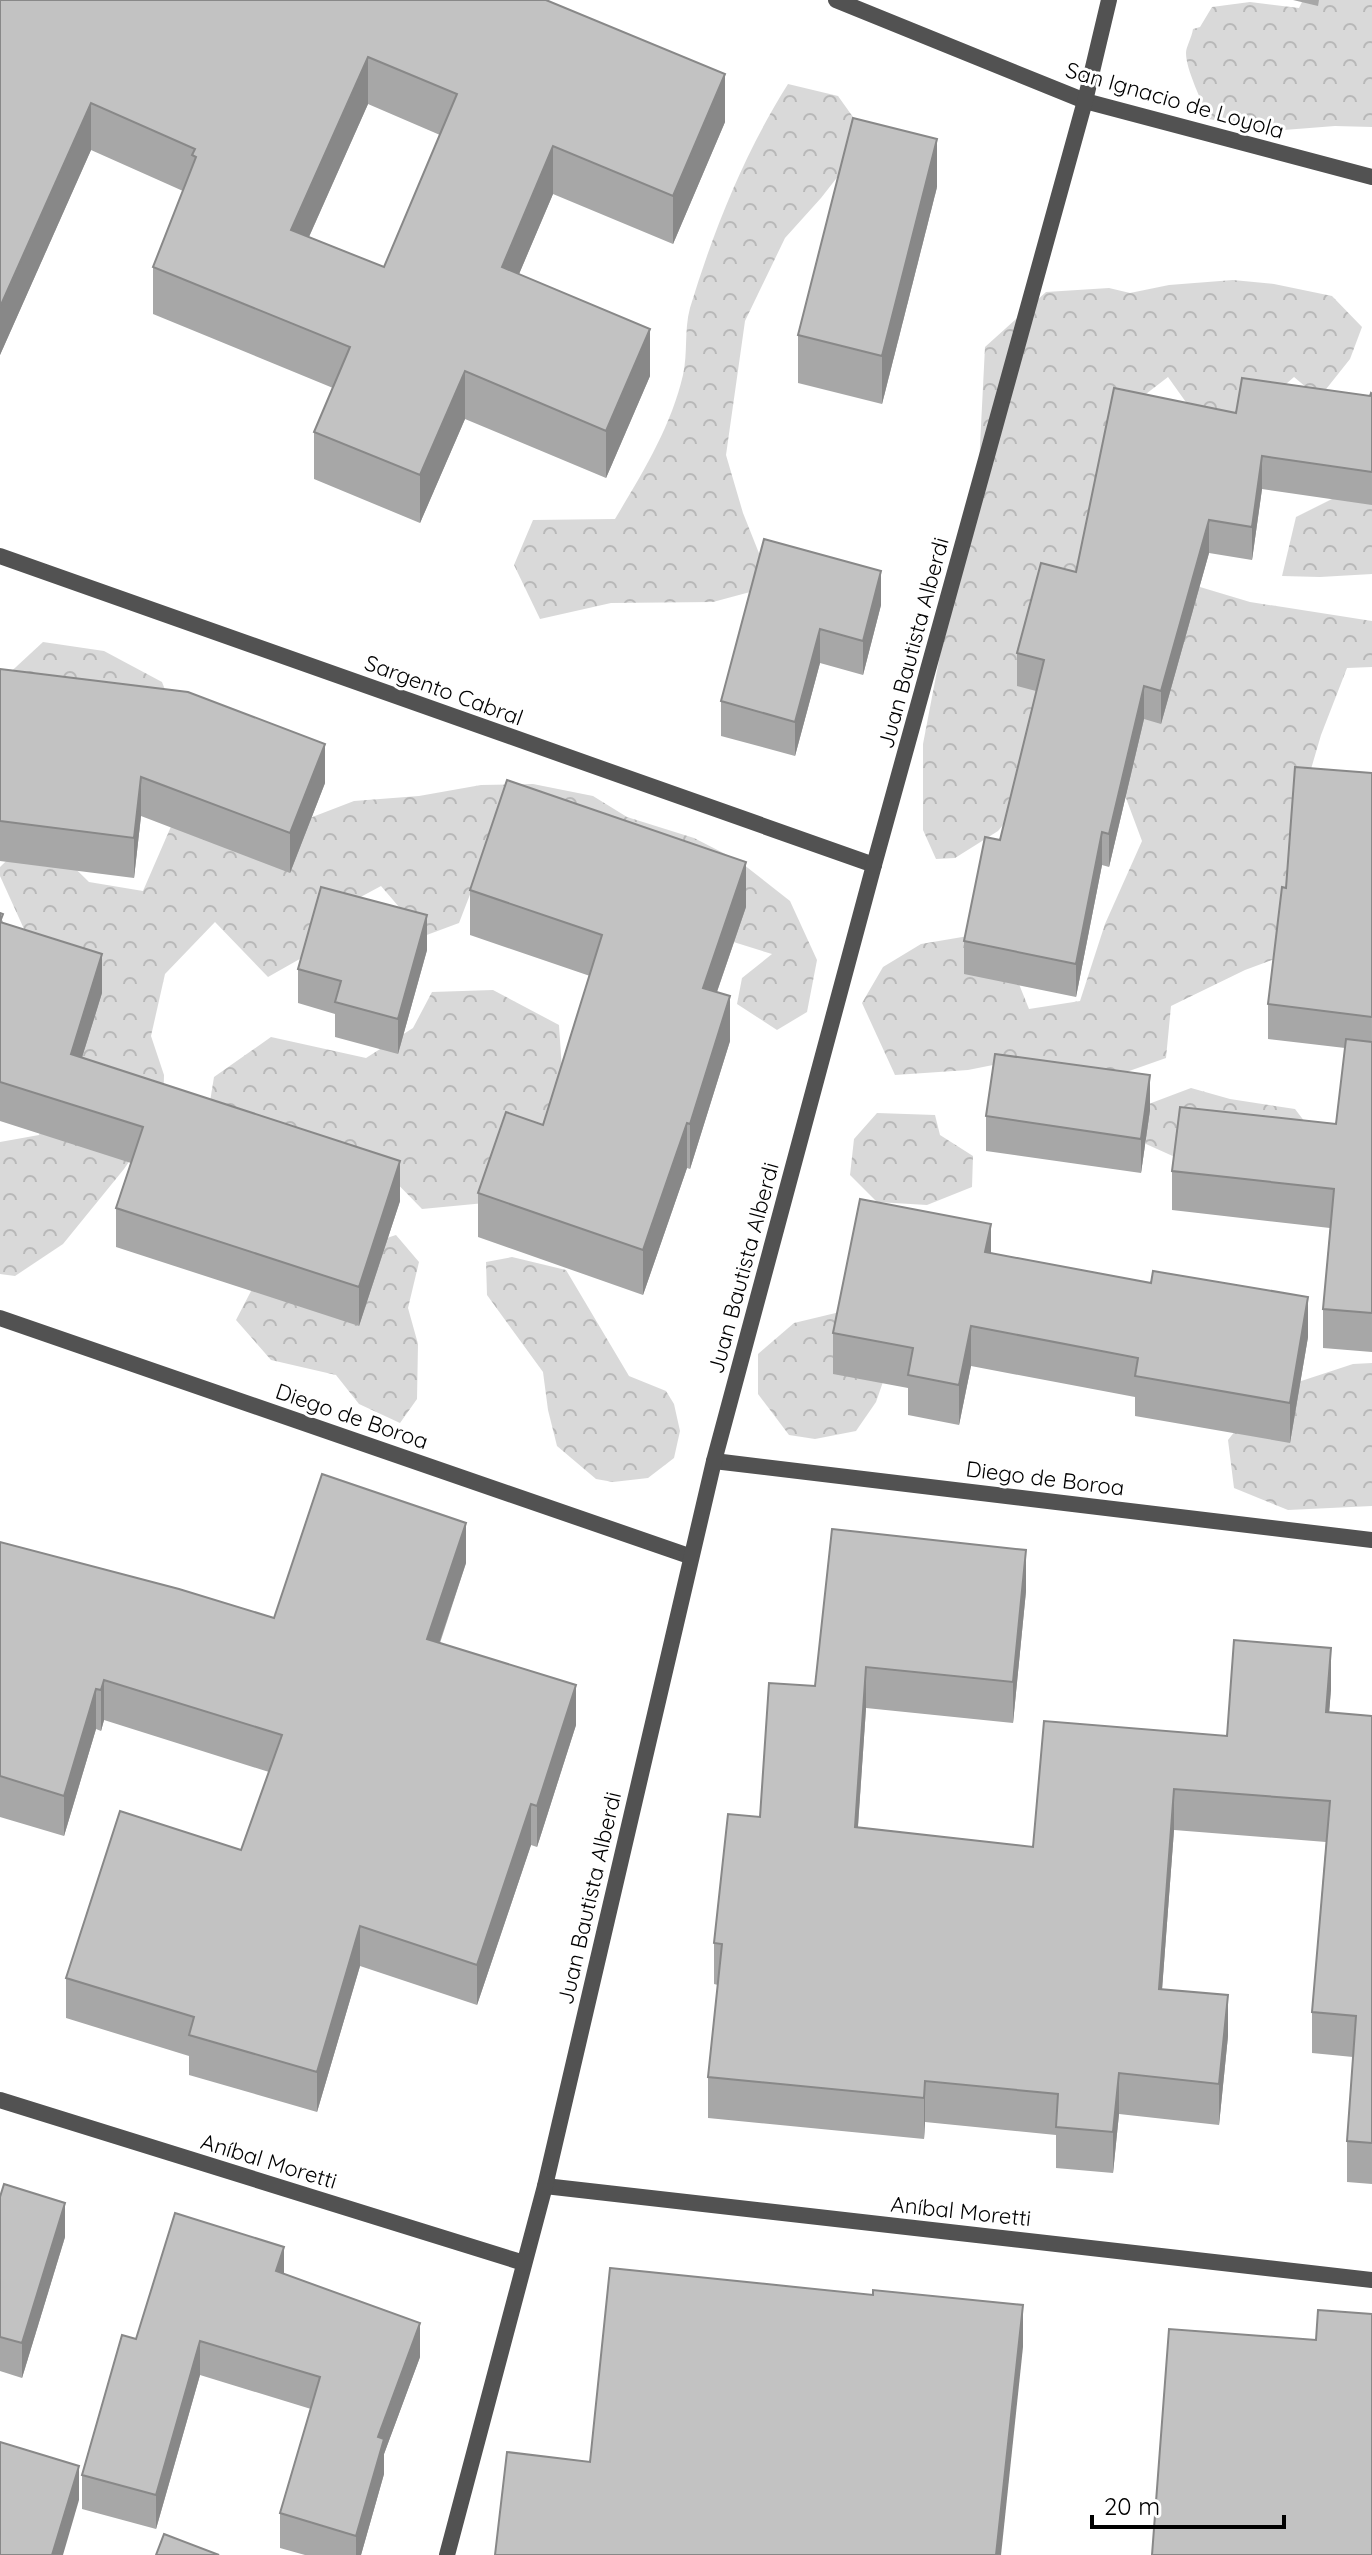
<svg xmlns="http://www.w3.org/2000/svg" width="1372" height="2555" viewBox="0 0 1372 2555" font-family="Quicksand,sans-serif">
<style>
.forest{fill:url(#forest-crowns)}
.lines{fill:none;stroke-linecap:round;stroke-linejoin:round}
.minor{stroke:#525252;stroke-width:16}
.wall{fill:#a7a7a7;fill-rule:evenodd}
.shaded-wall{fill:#888}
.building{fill:#c2c2c2;stroke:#888;stroke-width:2;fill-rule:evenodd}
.labels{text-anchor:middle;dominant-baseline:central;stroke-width:6;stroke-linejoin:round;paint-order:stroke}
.street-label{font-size:22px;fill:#000;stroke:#fff}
</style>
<defs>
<pattern id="forest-crowns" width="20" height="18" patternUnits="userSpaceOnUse" patternTransform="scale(2)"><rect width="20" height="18" fill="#d9d9d9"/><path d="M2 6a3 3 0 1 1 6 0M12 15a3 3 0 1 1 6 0" fill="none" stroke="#b8b8b8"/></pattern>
</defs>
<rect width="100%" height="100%" fill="#fff"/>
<g class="forest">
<path d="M1303 0H1372V127L1335 126 1271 131 1209 119C1202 101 1186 70 1186 53 1186 47 1192 37 1193 29L1200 27 1212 7 1250 2 1299 8Z"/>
<path d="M788 84 838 96 868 138 821 198 785 238 745 321 726 455 743 513 772 586 713 602 611 603 540 619 514 565 533 520 615 519C642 474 671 427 683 375 688 353 684 330 690 308 714 229 744 154 788 84Z"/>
<path d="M1233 280 1274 284 1332 296 1362 327 1350 359 1319 398 1294 377 1263 404 1199 435 1188 405 1168 377 1112 420 1160 575 1250 602 1372 621V667L1347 668 1321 735 1301 803 1285 955 1245 970 1171 1006 1166 1058 1115 1076 998 1064 968 1070 895 1075 862 1003 883 967 921 944 986 933 1006 952 1029 1009 1080 1001 1105 924 1142 841 1117 774 1125 733 1152 713 1043 671 1018 807 998 831 955 858 936 859 923 830V744L945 629 978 485 985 347 1046 292 1109 288 1130 293 1169 285Z"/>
<path d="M1372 496V574L1320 577 1282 576 1296 517 1334 498Z"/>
<path d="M43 642 104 651 162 682 169 700 3 679Z"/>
<path d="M533 784 593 796 627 817 694 838 739 861 790 901 817 960 807 1012 777 1030 737 1004 742 978 772 954 647 915 476 879 459 923 424 936 381 886 342 907 305 956 268 977 215 922 165 974 151 1036 164 1075 163 1113 124 1169 63 1244 15 1276 0 1274V1142L39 1135 63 1071 29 940 0 876V867L37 831 89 882 143 891 176 815 302 821 354 801 419 796 481 785Z"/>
<path d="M493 990 559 1025 562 1070 559 1115 495 1164 485 1203 422 1209 381 1167 201 1157 214 1077 271 1037 366 1058 413 1028 432 992Z"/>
<path d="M1191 1088 1230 1099 1295 1109 1318 1139 1186 1162 1146 1144V1105Z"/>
<path d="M877 1113 935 1115 940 1135 973 1156 972 1187 927 1205 877 1202 850 1175 854 1139Z"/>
<path d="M396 1235 419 1262 408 1308 418 1344 417 1399 400 1423 359 1404 336 1375 271 1360 236 1320 261 1272 356 1248Z"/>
<path d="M512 1257 566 1270 629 1376 666 1391 674 1404 680 1431 674 1458 648 1478 613 1482 596 1479 557 1446 548 1410 543 1372 487 1295 486 1262Z"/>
<path d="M844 1311 885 1376 876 1402 856 1431 815 1439 789 1435 758 1394V1354L794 1323Z"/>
<path d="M1372 1363V1506L1288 1510 1234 1488 1228 1440 1265 1393 1353 1364Z"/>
</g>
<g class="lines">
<g class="minor">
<path d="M836 0 1085 101 1372 177"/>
<path d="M0 556 874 865"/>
<path d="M0 1318 689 1556"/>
<path d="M714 1461 1372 1540"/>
<path d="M0 2100 524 2263"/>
<path d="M545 2186 1372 2280"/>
<path d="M447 2555 545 2186 714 1461 874 865 1085 101 1109 0"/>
</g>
</g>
<g class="wall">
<path d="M0 0H546L725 122 673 244 553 194 519 274 650 376 606 478 465 419 420 523 314 479V432L333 388 153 314V267L183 191 91 150 0 355ZM368 104 440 135 384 267 309 237Z"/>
<path d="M1293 0H1319L1318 6Z"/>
<path d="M937 187 882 404 798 383V335Z"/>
<path d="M1372 394V505L1262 489 1252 560 1209 553 1161 724 1144 719 1109 867 1102 865 1076 997 964 974V941L1000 840 1036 691 1017 686V653L1076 572 1236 413 1370 396Z"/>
<path d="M764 539 881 605 863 675 820 663 795 756 721 736V701Z"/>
<path d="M0 669 325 783 290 873 141 816 134 878 0 861Z"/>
<path d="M1372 773V1352L1323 1348V1309L1330 1228 1172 1210V1171L1336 1124 1345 1048 1268 1039V1004L1286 888Z"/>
<path d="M470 890 746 907 717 992 730 1041 690 1169 687 1168 643 1295 478 1237V1193L543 1125 590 976 470 935Z"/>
<path d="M0 913 3 923 102 993 82 1057 400 1201 359 1326 116 1247V1208L131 1163 0 1121Z"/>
<path d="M427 950 398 1054 335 1037V1014L298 1003V969Z"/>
<path d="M1150 1110 1141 1173 986 1151V1116Z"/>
<path d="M991 1253 1308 1337 1290 1443 1135 1416V1397L971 1366 959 1425 908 1415V1388L833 1374V1333Z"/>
<path d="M0 1542 274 1618 466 1563 440 1643 576 1725 537 1847 531 1845 477 2005 360 1966 317 2112 189 2075V2056L66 2018V1978L241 1850 269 1772 104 1720 101 1731 96 1729 64 1836 0 1817Z"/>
<path d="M1026 1591 1013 1723 866 1708 858 1827 1033 1847 1227 1736 1331 1689 1329 1712 1372 1716V2184L1347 2182V2141L1353 2057 1312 2053V2012L1326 1842 1174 1830 1162 1989 1228 2036 1219 2125 1119 2114 1113 2173 1056 2168V2135L925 2122 924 2139 708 2118V2077L718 1985 714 1984V1943L760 1817 815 1686Z"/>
<path d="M0 2197 65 2237 22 2378 0 2371Z"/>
<path d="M284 2274 420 2357 384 2454V2474L361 2555H305L280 2548V2513L311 2409 200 2375 156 2529 82 2509V2475L136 2339Z"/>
</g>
<g class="shaded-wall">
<path d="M368 57V104L291 277V230Z"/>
<path d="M725 74V122L673 244V196Z"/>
<path d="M91 103V150L0 355V307Z"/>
<path d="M937 139V187L882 404V356Z"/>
<path d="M553 146V194L502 314V267Z"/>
<path d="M650 329V376L606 478V431Z"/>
<path d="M465 371V419L420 523V475Z"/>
<path d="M1262 456V489L1252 560V527Z"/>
<path d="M1209 520V553L1161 724V691Z"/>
<path d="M881 571V605L863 675V641Z"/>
<path d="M820 629V663L795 756V722Z"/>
<path d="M1144 686V719L1109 867V834Z"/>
<path d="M325 744V783L290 873V833Z"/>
<path d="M141 777V816L134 878V838Z"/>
<path d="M1102 832V865L1076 997V964Z"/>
<path d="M746 862V907L703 1032V988Z"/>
<path d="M427 915V950L398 1054V1019Z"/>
<path d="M102 954V993L71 1093V1054Z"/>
<path d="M730 996V1041L690 1169V1124Z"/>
<path d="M1150 1075V1110L1141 1173V1139Z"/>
<path d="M687 1123V1168L643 1295V1250Z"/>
<path d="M400 1161V1201L359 1326V1287Z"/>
<path d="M991 1224V1265L985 1252Z"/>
<path d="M1308 1297V1337L1290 1443V1403Z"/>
<path d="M971 1326V1366L959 1425V1385Z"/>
<path d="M466 1523V1563L427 1679V1639Z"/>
<path d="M1026 1550V1591L1013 1723V1682Z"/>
<path d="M1331 1648V1689L1326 1753V1712Z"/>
<path d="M866 1667V1708L855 1868V1827Z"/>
<path d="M104 1680V1720L101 1731V1690Z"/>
<path d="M576 1685V1725L537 1847V1806Z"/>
<path d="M96 1689V1729L64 1836V1796Z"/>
<path d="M1174 1789V1830L1159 2030V1989Z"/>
<path d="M531 1804V1845L477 2005V1965Z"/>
<path d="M360 1926V1966L317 2112V2072Z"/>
<path d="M1228 1995V2036L1219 2125V2084Z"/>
<path d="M1119 2073V2114L1113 2173V2132Z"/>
<path d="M925 2081V2122L924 2139V2098Z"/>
<path d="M65 2203V2237L22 2378V2343Z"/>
<path d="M284 2247V2281L276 2271Z"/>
<path d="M1023 2305V2347L1001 2555H996Z"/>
<path d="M420 2323V2357L384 2454V2474L361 2555H356V2536L378 2437Z"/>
<path d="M200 2341V2375L156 2529V2495Z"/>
<path d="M79 2466V2500L63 2555H52Z"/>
</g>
<g class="building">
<path d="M0 0H546L725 74 673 196 553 146 502 267 650 329 606 431 465 371 420 475 314 432 350 347 153 267 196 157 192 155 195 149 91 103 0 307ZM368 57 457 94 384 267 291 230Z"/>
<path d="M853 118 937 139 882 356 798 335Z"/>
<path d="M1242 378 1370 396 1371 393 1372 394V472L1262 456 1252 527 1209 520 1161 691 1144 686 1109 834 1102 832 1076 964 964 941 985 837 1000 840 1044 660 1017 653 1041 563 1076 572 1114 388 1236 413Z"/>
<path d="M764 539 881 571 863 641 820 629 795 722 721 701Z"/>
<path d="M0 669 188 692 325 744 290 833 141 777 134 838 0 821Z"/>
<path d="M1295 767 1372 773V1017L1268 1004 1282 887 1286 888Z"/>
<path d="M507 780 746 862 703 988 730 996 690 1124 687 1123 643 1250 478 1193 506 1112 543 1125 602 935 470 890Z"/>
<path d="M321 887 427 915 398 1019 335 1002 341 981 298 969Z"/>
<path d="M0 913 3 914 0 922 102 954 71 1054 400 1161 359 1287 116 1208 143 1127 0 1082Z"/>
<path d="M1346 1039 1372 1042V1313L1323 1309 1334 1189 1172 1171 1180 1107 1336 1124Z"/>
<path d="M995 1054 1150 1075 1141 1139 986 1116Z"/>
<path d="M860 1199 991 1224 985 1252 1151 1283 1153 1271 1308 1297 1290 1403 1135 1376 1138 1358 971 1326 959 1385 908 1375 913 1348 833 1333Z"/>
<path d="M322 1474 466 1523 427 1639 576 1685 537 1806 531 1804 477 1965 360 1926 317 2072 189 2035 194 2017 66 1978 120 1811 241 1850 282 1735 104 1680 101 1690 96 1689 64 1796 0 1776V1542L179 1589 274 1618Z"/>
<path d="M832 1529 1026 1550 1013 1682 866 1667 855 1827 1033 1847 1044 1721 1227 1736 1234 1640 1331 1648 1326 1712 1372 1716V2143L1347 2141 1356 2016 1312 2012 1330 1801 1174 1789 1159 1989 1228 1995 1219 2084 1119 2073 1113 2132 1056 2127 1058 2094 925 2081 924 2098 708 2077 722 1944 714 1943 728 1814 760 1817 769 1683 815 1686Z"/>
<path d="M4 2184 65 2203 22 2343 0 2337V2197Z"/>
<path d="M175 2213 284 2247 276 2271 420 2323 378 2437 384 2439 356 2536 280 2513 320 2377 200 2341 156 2495 82 2475 122 2335 136 2339Z"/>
<path d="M610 2268 873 2295V2290L1023 2305 996 2555H495L507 2452 590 2462Z"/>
<path d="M1318 2310 1372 2314V2555H1152L1169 2329 1316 2340Z"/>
<path d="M0 2442 79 2466 52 2555H0Z"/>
<path d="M164 2534 219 2555H156Z"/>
</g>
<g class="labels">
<g class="street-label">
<text transform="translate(1175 100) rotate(16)">San Ignacio de Loyola</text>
<text transform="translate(913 643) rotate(-75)">Juan Bautista Alberdi</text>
<text transform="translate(444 690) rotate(20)">Sargento Cabral</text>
<text transform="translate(743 1268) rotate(-75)">Juan Bautista Alberdi</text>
<text transform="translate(352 1416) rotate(19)">Diego de Boroa</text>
<text transform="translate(1045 1478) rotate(7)">Diego de Boroa</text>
<text transform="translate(589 1898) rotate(-77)">Juan Bautista Alberdi</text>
<text transform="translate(269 2161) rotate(17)">Aníbal Moretti</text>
<text transform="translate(961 2211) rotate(6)">Aníbal Moretti</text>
</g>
</g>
<path d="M1092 2515v12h192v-12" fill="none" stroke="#000000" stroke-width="4"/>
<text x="1104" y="2515" font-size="24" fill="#000000" stroke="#ffffff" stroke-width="6" paint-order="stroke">20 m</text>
</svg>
